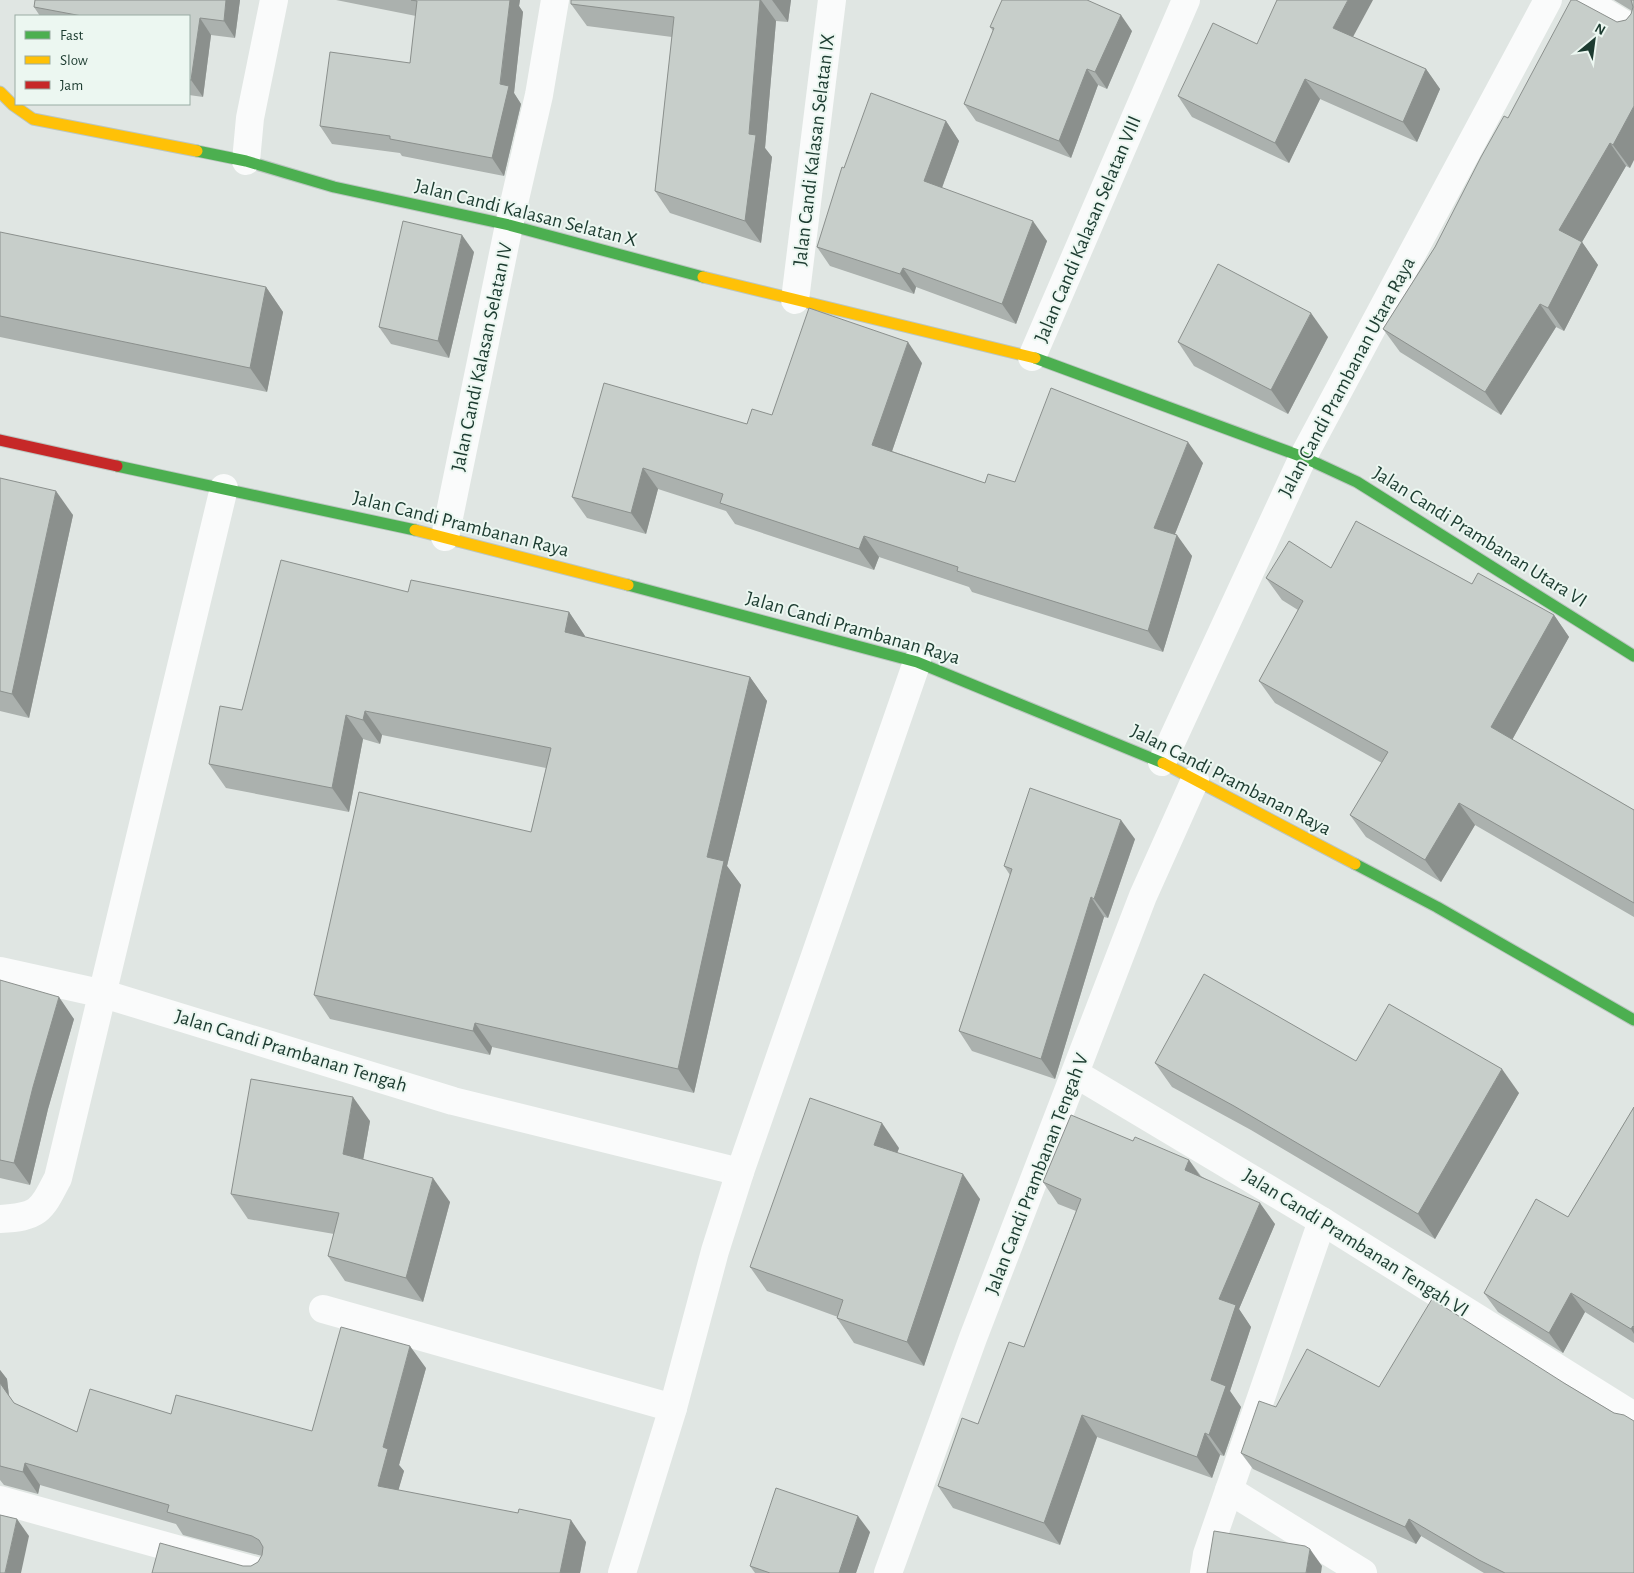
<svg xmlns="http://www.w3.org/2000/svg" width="1634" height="1573" viewBox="0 0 1634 1573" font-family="'Alegreya Sans',sans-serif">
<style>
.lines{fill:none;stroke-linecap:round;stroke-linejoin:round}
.fast-casing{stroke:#bbc6c1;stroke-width:13}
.slow-casing{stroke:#bbc6c1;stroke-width:13}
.jam-casing{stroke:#bbc6c1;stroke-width:13}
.street{stroke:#fafbfb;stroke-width:28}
.fast{stroke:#4caf50;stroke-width:11}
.slow{stroke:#ffc107;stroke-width:11}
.jam{stroke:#c62828;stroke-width:11}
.wall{fill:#abb1ae}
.shaded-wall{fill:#8b908d}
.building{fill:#c7ceca;stroke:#8b908d}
.labels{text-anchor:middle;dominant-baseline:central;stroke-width:4;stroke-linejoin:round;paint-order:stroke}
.street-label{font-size:20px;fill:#1c3b30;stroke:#ecf7f1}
</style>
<rect width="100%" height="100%" fill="#e0e6e3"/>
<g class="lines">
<defs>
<g id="fast">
<path d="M197 151 246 161 334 187 509 225 703 277"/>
<path d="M1035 358 1303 457 1357 482 1634 656"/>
<path d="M117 466 415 530"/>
<path d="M628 585 917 662 1163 763"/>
<path d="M1355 864 1437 907 1634 1020"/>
</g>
<g id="slow">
<path d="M0 92 13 105 33 119 197 151"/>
<path d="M703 277 1035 358"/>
<path d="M415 530 628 585"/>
<path d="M1163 763 1355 864"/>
</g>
<path id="jam" d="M0 440 117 466"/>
</defs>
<use href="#fast" class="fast-casing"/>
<use href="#slow" class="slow-casing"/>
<use href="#jam" class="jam-casing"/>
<g class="street">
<path d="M1584 0 1634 30"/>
<path d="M246 161 250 118 274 0"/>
<path d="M795 300 832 0"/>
<path d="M1032 357 1186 0"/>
<path d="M445 537 509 225 539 95 555 0"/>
<path d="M1162 762 1303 457 1548 0"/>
<path d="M0 971 104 994 453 1101 740 1172"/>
<path d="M1076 1074 1322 1221 1634 1416"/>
<path d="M0 1219C39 1217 41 1211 58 1178L224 488"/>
<path d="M323 1309 673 1408"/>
<path d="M1229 1490 1363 1573"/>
<path d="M0 1500 263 1573"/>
<path d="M622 1573 673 1408 715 1251 740 1172 917 662"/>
<path d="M888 1573 973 1338 1143 896 1195 780"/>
<path d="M1204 1573 1207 1554 1322 1221"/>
</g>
<use href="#fast" class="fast"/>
<use href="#slow" class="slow"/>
<use href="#jam" class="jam"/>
</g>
<g class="wall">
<path d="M35 0H240L235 38 211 35 203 97 189 95V16H40L34 7Z"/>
<path d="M336 0H520L519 6 523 12 514 93 521 104 504 176 402 156 400 153 332 144 320 126 410 63 416 16Z"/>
<path d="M571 0H791L788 22 776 21 765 148 772 157 761 243 670 213 655 191 672 37 587 26 571 4Z"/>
<path d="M1614 0H1634L1630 168 1626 166 1582 242 1598 265 1564 331 1556 327 1501 415 1400 352 1383 329 1435 247 1508 118 1617 22 1626 20 1631 14 1632 11Z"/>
<path d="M990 27 1132 31 1107 89 1098 85 1071 158 976 121 964 104 993 31Z"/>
<path d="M1353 37 1426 69 1440 89 1417 142 1320 99 1289 163 1192 117 1178 96 1257 44Z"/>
<path d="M946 121 959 141 942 188 1047 241 1016 324 916 287 914 294 830 266 817 247 844 168Z"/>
<path d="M474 252 449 358 391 344 379 327Z"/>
<path d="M266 287 283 312 267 392 0 337V316Z"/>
<path d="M1328 337 1288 414 1194 366 1178 342Z"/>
<path d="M922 363 892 451 985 483 1015 482 1203 463 1175 534 1192 556 1163 652 972 592 969 587 879 557 874 570 735 524 726 511 658 489 646 534 587 518 572 497 747 424Z"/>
<path d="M0 478 73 515 29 718 0 711Z"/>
<path d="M1331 568 1472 584 1554 615 1569 637 1512 740 1634 810V917L1475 825 1441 882 1366 837 1350 815 1382 763 1275 703 1259 681 1298 610 1282 600 1266 578Z"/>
<path d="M408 592 569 612 585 636V637L750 677 767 701 727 866 741 885 694 1093 492 1047 490 1055 330 1019 314 995 531 832 546 768 382 735 380 744 363 739 349 812 226 788 209 764 242 710Z"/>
<path d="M1135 839 1108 918 1104 917 1055 1079 972 1051 959 1031 1010 875 1004 866Z"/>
<path d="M0 980 74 1019 48 1109 30 1185 0 1178Z"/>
<path d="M1356 1061 1519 1093 1435 1239 1251 1130 1172 1087 1155 1063Z"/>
<path d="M1634 1107V1343L1585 1312 1563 1353 1498 1312 1484 1293 1568 1217Z"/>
<path d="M370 1121 363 1159 450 1202 423 1302 345 1281 328 1256 334 1234 248 1219 231 1194Z"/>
<path d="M1133 1141 1189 1160 1201 1176 1275 1224 1239 1309 1251 1327 1230 1391 1241 1407 1224 1456 1220 1455 1212 1478 1097 1437 1060 1545 953 1508 938 1486 978 1424 1024 1347 1076 1211 1058 1204 1043 1182Z"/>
<path d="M899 1148 897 1153 980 1199 924 1366 854 1343 837 1318 838 1317 767 1291 750 1267Z"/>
<path d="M426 1368 399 1465 404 1471 398 1490 586 1542 580 1573H152L243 1566H251L258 1562 262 1556 183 1535 176 1524 40 1485 38 1494 4 1485 0 1480V1370L7 1379 9 1396 14 1403 77 1432 171 1414 312 1431Z"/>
<path d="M1564 1383 1614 1413 1634 1573H1484L1421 1536 1416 1544 1253 1469 1241 1453 1276 1407 1379 1387Z"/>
<path d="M870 1532 856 1573H755L750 1566Z"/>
</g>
<g class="shaded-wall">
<path d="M226 0H240L235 38 224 21Z"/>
<path d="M510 0H520L519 6 523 12 514 93 521 104 504 176 492 158Z"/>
<path d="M760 0H761L776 21 765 148 772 157 761 243 745 221 749 134Z"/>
<path d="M772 0H791L788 22Z"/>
<path d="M1348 0H1373L1347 48 1333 28Z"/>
<path d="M1121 15 1132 31 1107 89 1095 72Z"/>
<path d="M200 18 211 35 203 97 191 80Z"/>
<path d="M1087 69 1098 85 1071 158 1059 141Z"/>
<path d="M1426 69 1440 89 1417 142 1403 122Z"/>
<path d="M1305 79 1320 99 1289 163 1275 143Z"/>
<path d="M1634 106V160L1630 168 1613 145Z"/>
<path d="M946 121 959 141 937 201 924 181Z"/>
<path d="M1610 143 1626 166 1582 242 1598 265 1564 331 1548 308 1559 230Z"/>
<path d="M1033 221 1047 241 1016 324 1002 304Z"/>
<path d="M462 235 474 252 449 358 438 341Z"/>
<path d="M903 268 916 287 914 294 900 274Z"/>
<path d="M266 287 283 312 267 392 250 368Z"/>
<path d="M1540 304 1556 327 1501 415 1485 392Z"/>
<path d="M1311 313 1328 337 1288 414 1271 390Z"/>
<path d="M908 342 922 363 887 466 872 445Z"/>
<path d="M1188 442 1203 463 1169 549 1154 528Z"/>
<path d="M643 468 658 489 646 534 631 513Z"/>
<path d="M56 491 73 515 29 718 12 694Z"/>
<path d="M1177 535 1192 556 1163 652 1148 631Z"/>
<path d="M864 536 879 557 874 570 859 549Z"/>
<path d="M569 612 585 636 581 656 565 632Z"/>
<path d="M1554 615 1569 637 1507 749 1491 727Z"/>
<path d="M750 677 767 701 727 866 741 885 694 1093 678 1069 707 857Z"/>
<path d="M365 711 382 735 380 744 363 720Z"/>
<path d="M346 715 363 739 349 812 332 788Z"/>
<path d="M1459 803 1475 825 1441 882 1425 860Z"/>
<path d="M1121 820 1135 839 1108 918 1094 899Z"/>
<path d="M1091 897 1104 917 1055 1079 1041 1059Z"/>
<path d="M59 997 74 1019 48 1109 30 1185 14 1163 33 1087Z"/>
<path d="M475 1023 492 1047 490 1055 473 1031Z"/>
<path d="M1502 1069 1519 1093 1435 1239 1418 1214Z"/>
<path d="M353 1097 370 1121 360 1178 343 1154Z"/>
<path d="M882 1123 899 1148 891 1169 874 1145Z"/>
<path d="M1189 1160 1204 1182 1185 1170Z"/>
<path d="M963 1174 980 1199 924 1366 907 1342Z"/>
<path d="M433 1178 450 1202 423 1302 406 1278Z"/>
<path d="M1260 1203 1275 1224 1239 1309 1251 1327 1230 1391 1241 1407 1224 1456 1209 1435 1211 1380 1219 1299Z"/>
<path d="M1571 1293 1585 1312 1563 1353 1549 1333Z"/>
<path d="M1633 1326 1634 1328V1334L1631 1329Z"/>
<path d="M410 1346 426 1368 399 1465 404 1471 393 1509 378 1486 383 1447Z"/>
<path d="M0 1370 7 1379 9 1396 0 1383Z"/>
<path d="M1082 1415 1097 1437 1060 1545 1044 1523Z"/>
<path d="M1205 1433 1220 1455 1212 1478 1197 1457Z"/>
<path d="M25 1463 40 1485 38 1494 23 1472Z"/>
<path d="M858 1516 870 1532 856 1573H839Z"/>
<path d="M17 1519 29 1536 21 1573H5Z"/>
<path d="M1409 1519 1421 1536 1416 1544 1405 1527Z"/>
<path d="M571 1520 586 1542 580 1573H560Z"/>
<path d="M1310 1549 1322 1566 1321 1573H1306Z"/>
</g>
<g class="building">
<path d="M35 0H226L224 21 200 18 191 80H189V16H82L34 7Z"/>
<path d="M411 0H510L500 84 509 86 492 158 390 139V136L320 126 330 52 410 63 417 1Z"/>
<path d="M571 0H760L749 134 756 135 745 221 655 191 674 17 571 4Z"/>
<path d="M1002 0H1087L1121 15 1095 72 1087 69 1059 141 964 104 994 28 990 27Z"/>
<path d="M1277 0H1348L1333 28 1426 69 1403 122 1305 79 1275 143 1178 96 1213 23 1257 44Z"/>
<path d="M1571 0H1576L1617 22 1626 20 1631 14 1633 7 1631 0H1634V106L1613 145 1610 143 1559 230 1582 242 1548 308 1540 304 1485 392 1383 329 1435 247 1481 157 1504 116 1508 118Z"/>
<path d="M871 93 946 121 924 181 1033 221 1002 304 903 268 900 274 817 247 842 167 844 168Z"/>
<path d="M403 221 462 235 438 341 379 327Z"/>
<path d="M0 232 266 287 250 368 0 316Z"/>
<path d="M1218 264 1311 313 1271 390 1178 342Z"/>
<path d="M809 308 908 342 872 445 985 483 988 474 1015 482 1051 388 1188 442 1154 528 1177 535 1148 631 957 571 958 567 864 536 859 549 720 503 723 494 643 468 631 513 572 497 604 383 747 424 752 409 772 415Z"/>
<path d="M0 478 56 491 12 694 0 691Z"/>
<path d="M1356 521 1472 584 1478 573 1554 615 1491 727 1634 810V903L1459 803 1425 860 1350 815 1388 752 1259 681 1303 601 1266 578 1289 541 1331 568Z"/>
<path d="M281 560 408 592 411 580 569 612 565 632 750 677 707 857 724 861 678 1069 475 1023 473 1031 314 995 359 792 531 832 551 748 365 711 363 720 346 715 332 788 209 764 220 706 242 710Z"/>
<path d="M1030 788 1121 820 1094 899 1091 897 1041 1059 959 1031 1012 869 1004 866Z"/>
<path d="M1204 974 1356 1061 1389 1004 1502 1069 1418 1214 1234 1106 1155 1063Z"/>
<path d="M0 980 59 997 33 1087 14 1163 0 1160Z"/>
<path d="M251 1079 353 1097 343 1154 433 1178 406 1278 328 1256 339 1213 231 1194Z"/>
<path d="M810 1098 882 1123 874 1145 963 1174 907 1342 837 1318 843 1300 750 1267Z"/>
<path d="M1634 1107V1327L1633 1326 1631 1329 1571 1293 1549 1333 1484 1293 1536 1199 1568 1217Z"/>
<path d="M1071 1115 1133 1141 1135 1137 1189 1160 1185 1170 1260 1203 1219 1299 1236 1305 1211 1380 1226 1386 1209 1435 1205 1433 1197 1457 1082 1415 1044 1523 938 1486 962 1418 978 1424 1009 1342 1024 1347 1081 1199 1043 1182Z"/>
<path d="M1432 1299 1564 1383 1614 1413 1624 1415 1634 1421V1573H1505L1479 1560 1409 1519 1405 1527 1241 1453 1259 1401 1276 1407 1307 1349 1379 1387Z"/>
<path d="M341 1327 410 1346 383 1447 388 1449 378 1486 518 1513 519 1509 571 1520 560 1573H152L160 1543 243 1566H251L258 1562 262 1555 263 1547 259 1540 252 1536 167 1512 169 1505 25 1463 23 1472 0 1466V1383L14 1403 77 1432 90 1389 171 1414 176 1395 312 1431Z"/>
<path d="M776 1488 858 1516 839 1573H770L750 1566Z"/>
<path d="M0 1515 17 1519 5 1573H0Z"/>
<path d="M1214 1531 1305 1546 1310 1549 1306 1573H1207Z"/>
</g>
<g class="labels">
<g class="street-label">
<text transform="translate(814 150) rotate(-83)">Jalan Candi Kalasan Selatan IX</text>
<text transform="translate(526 213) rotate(14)">Jalan Candi Kalasan Selatan X</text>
<text transform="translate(1088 229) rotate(-67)">Jalan Candi Kalasan Selatan VIII</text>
<text transform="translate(482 357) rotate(-78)">Jalan Candi Kalasan Selatan IV</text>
<text transform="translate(1347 377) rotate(-62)">Jalan Candi Prambanan Utara Raya</text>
<text transform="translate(461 524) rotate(14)">Jalan Candi Prambanan Raya</text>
<text transform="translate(1480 537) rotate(32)">Jalan Candi Prambanan Utara VI</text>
<text transform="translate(853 628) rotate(16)">Jalan Candi Prambanan Raya</text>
<text transform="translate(1231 780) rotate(27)">Jalan Candi Prambanan Raya</text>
<text transform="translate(291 1051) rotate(17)">Jalan Candi Prambanan Tengah</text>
<text transform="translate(1037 1174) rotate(-69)">Jalan Candi Prambanan Tengah V</text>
<text transform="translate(1356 1243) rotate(32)">Jalan Candi Prambanan Tengah VI</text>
</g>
</g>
<rect x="15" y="15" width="175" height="90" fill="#ecf7f1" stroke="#99aca4"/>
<rect x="25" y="31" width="25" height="8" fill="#4caf50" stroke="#99aca4"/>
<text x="60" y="40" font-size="15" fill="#1c3b30">Fast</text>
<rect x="25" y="56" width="25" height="8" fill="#ffc107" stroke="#99aca4"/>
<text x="60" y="65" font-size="15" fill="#1c3b30">Slow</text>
<rect x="25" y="81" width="25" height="8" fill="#c62828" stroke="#99aca4"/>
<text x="60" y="90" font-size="15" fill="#1c3b30">Jam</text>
<g transform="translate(1594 40) rotate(29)" stroke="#ecf7f1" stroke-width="4" paint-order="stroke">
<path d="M0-4L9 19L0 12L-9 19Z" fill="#1c3b30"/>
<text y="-8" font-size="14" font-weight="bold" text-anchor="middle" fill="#1c3b30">N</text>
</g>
</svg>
